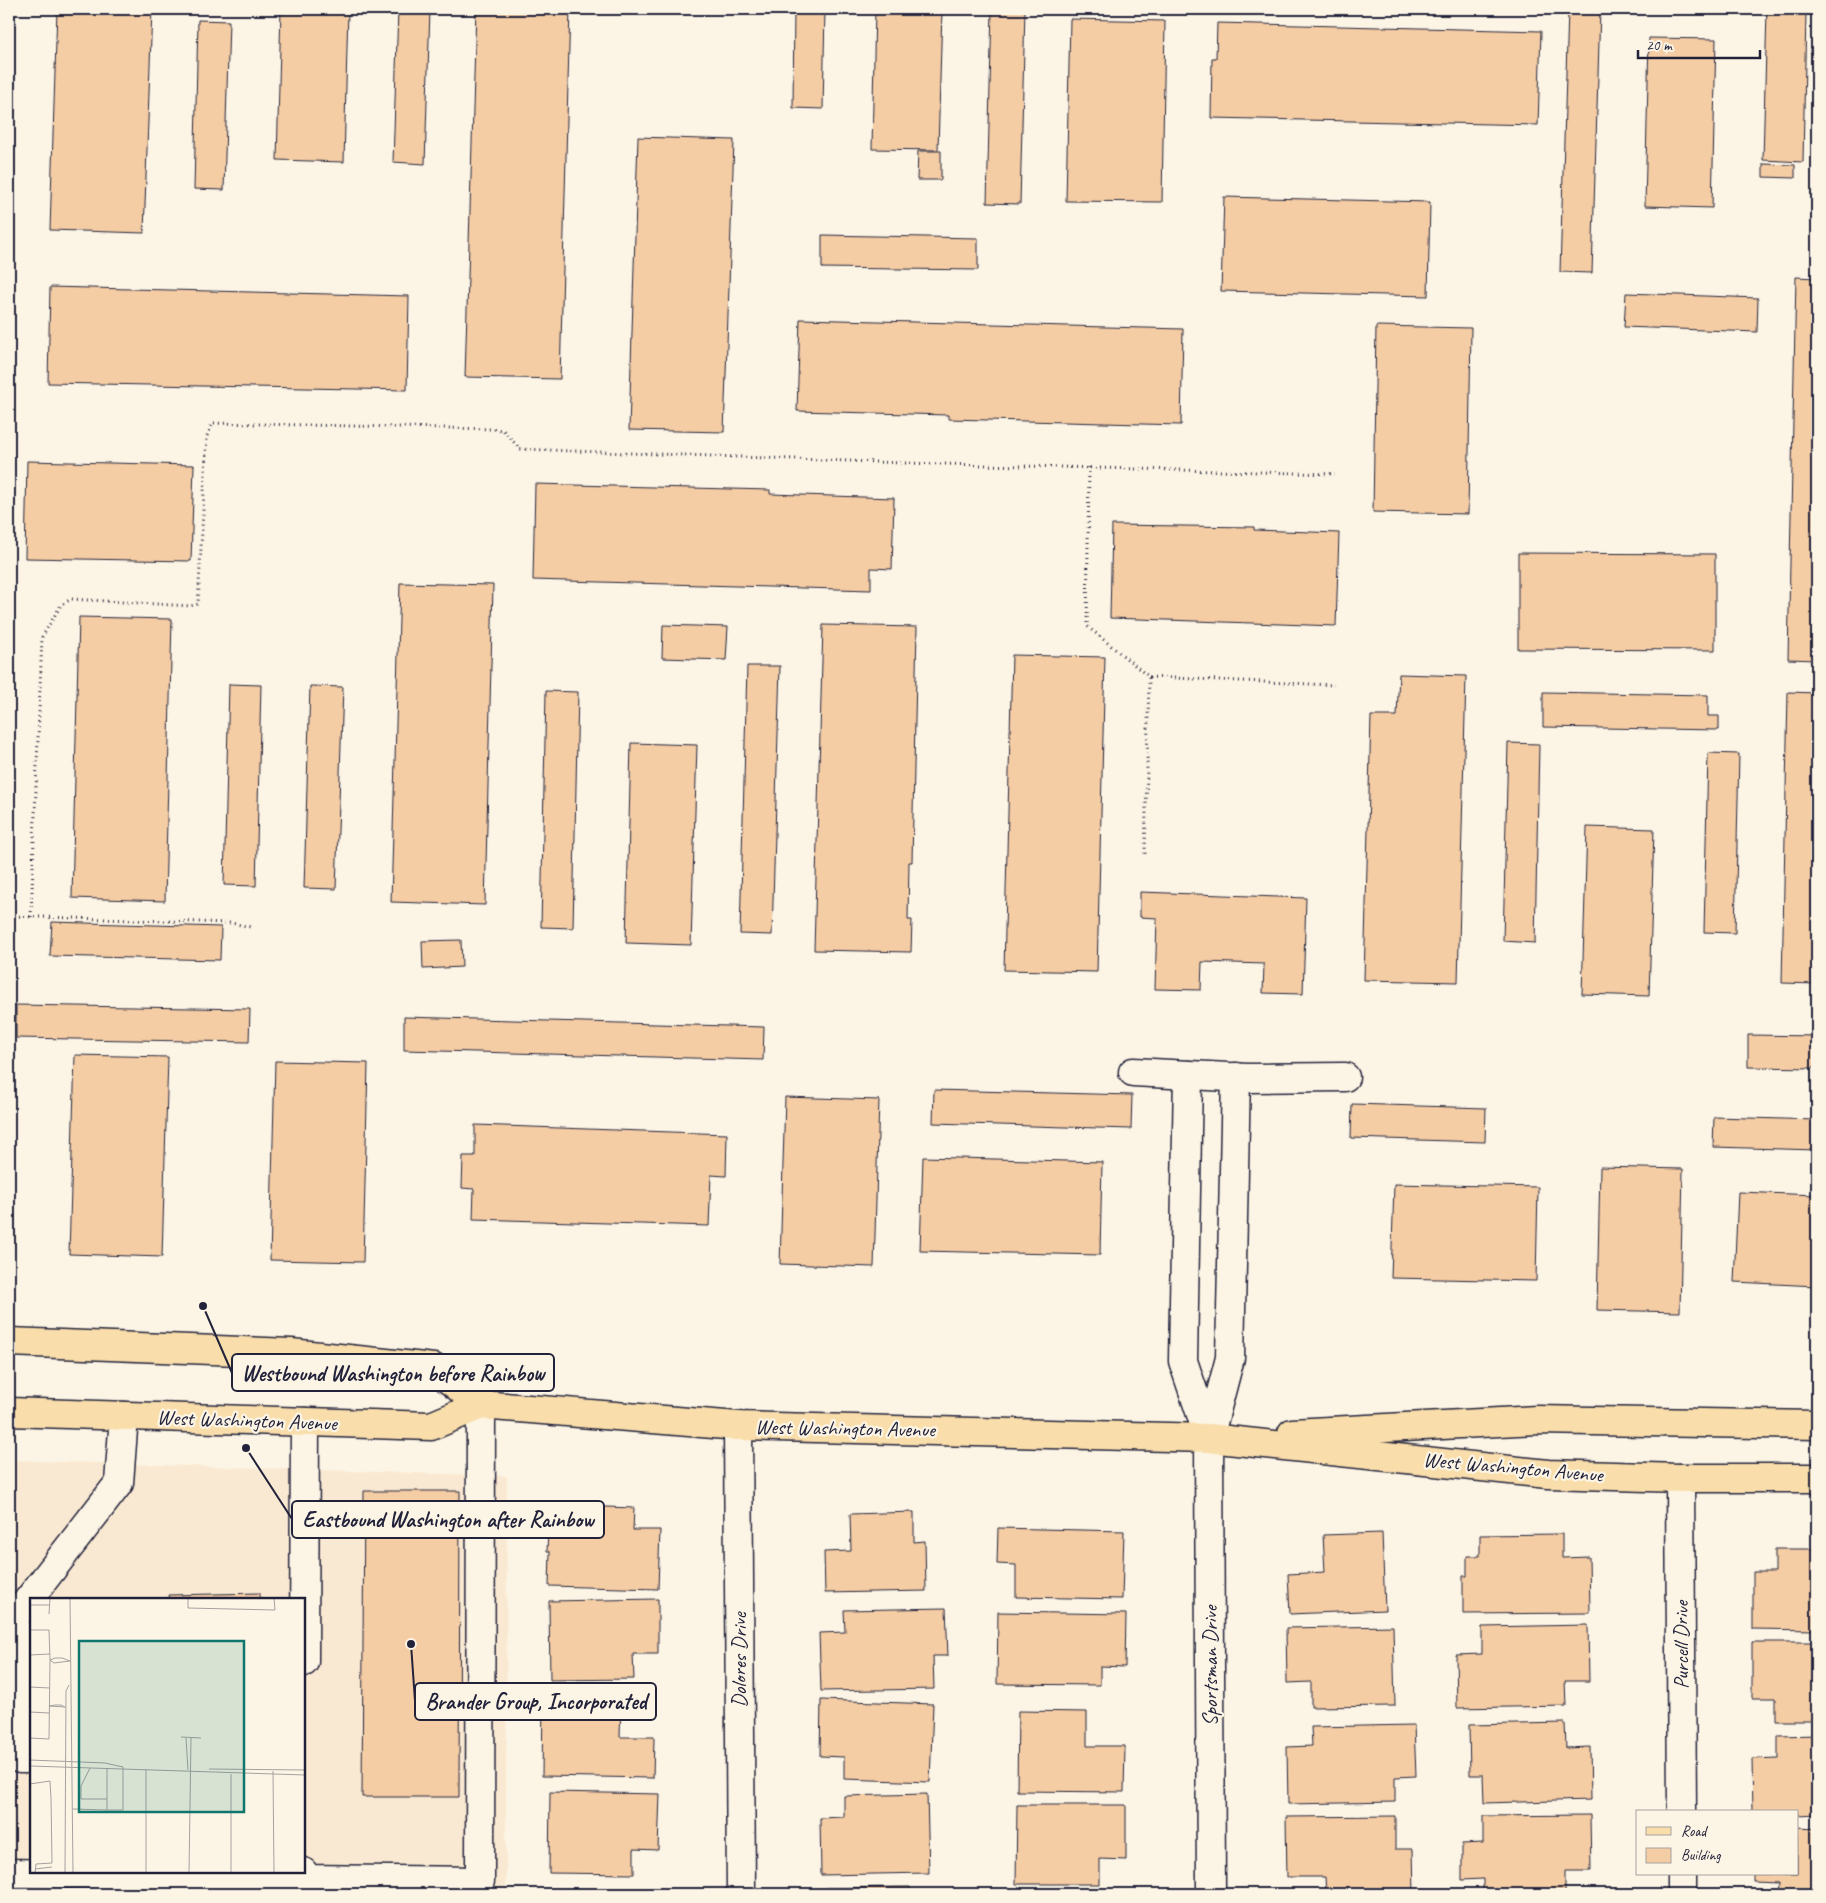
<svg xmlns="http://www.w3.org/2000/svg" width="1826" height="1903" viewBox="0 0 1826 1903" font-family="Caveat,sans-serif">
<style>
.built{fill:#fae9d2;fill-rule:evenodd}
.building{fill:#f5cda4;stroke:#22223b}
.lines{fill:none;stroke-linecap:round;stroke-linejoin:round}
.minor-casing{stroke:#22223b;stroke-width:31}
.major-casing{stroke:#22223b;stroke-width:31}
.path{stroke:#22223b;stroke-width:3;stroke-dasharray:1 4;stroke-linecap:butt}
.minor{stroke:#fcf5e5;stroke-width:28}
.major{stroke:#f9deab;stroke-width:28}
.labels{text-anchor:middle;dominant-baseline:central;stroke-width:4.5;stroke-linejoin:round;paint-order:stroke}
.street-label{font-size:21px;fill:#22223b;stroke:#fcf5e5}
.inset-road{fill:none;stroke:#a5a1a1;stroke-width:1}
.view{fill:#0f766e;fill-opacity:0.15;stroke:#0f766e;stroke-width:2.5}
.inset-edge{fill:none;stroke:#22223b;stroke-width:2.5}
.leader{fill:none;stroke:#22223b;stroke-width:2}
.callout-dot{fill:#22223b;stroke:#fcf5e5;stroke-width:2}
.callout{fill:#fcf5e5;stroke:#22223b;stroke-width:2}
.callout-label{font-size:22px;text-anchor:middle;font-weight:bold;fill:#22223b}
</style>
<rect width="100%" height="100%" fill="#fcf5e5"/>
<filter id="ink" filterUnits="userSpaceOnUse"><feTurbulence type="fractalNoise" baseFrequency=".02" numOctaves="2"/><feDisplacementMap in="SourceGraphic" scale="10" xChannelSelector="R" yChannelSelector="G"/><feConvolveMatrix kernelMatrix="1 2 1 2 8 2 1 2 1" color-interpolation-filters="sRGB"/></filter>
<g filter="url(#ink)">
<path class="built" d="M9 1460 507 1476 506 1894H9ZM31 1599H304V1872H31Z"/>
<g class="building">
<path d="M57 9H152L144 233 50 230Z"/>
<path d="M281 9H348L344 162 277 160Z"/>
<path d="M398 9H430L425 164 393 162Z"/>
<path d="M476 9H570L560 379 465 377Z"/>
<path d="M794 9H825L823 109 793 108Z"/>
<path d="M875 9H942L938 150 872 149Z"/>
<path d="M992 9H1025L1020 204 987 203Z"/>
<path d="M1568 9H1600L1592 273 1560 272Z"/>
<path d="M1767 10 1806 11 1803 162 1763 160Z"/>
<path d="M1070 19 1165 21 1162 202 1066 201Z"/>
<path d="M198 20 229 21 224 190 194 189Z"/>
<path d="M1217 23 1541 31 1538 125 1211 118 1212 58H1216Z"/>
<path d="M1649 38 1716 39 1712 208 1645 206Z"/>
<path d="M638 137 734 140 724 432 629 430Z"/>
<path d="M918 151H941V180H917Z"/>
<path d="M1763 164 1795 165V178L1763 177Z"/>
<path d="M1224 197 1430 202 1428 296 1221 291Z"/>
<path d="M822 235 978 238V270L822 268Z"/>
<path d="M1796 277 1817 278V660L1788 659Z"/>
<path d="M50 287 409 296 407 390 48 383Z"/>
<path d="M1626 293 1758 298 1757 332 1624 327Z"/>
<path d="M800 319 1183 329 1181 425 948 419V415L797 411Z"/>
<path d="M1376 326 1471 328 1468 514 1373 512Z"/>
<path d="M27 461 194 465 191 561 25 558Z"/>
<path d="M535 484 770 490V494L894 498 892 569 871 568V590L533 580Z"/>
<path d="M1112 525 1254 527V530L1339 533 1336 626 1110 618Z"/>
<path d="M1518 553 1715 554V650L1518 649Z"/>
<path d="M400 583 493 585 485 905 391 902Z"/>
<path d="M79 617 172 619 165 901 72 898Z"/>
<path d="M663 625 728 627 726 660 662 658Z"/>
<path d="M823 625 917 627 912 862H909L908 920H912L911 952 814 950Z"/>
<path d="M1012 655 1105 657 1097 972 1004 970Z"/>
<path d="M747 666H780L772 935 740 934Z"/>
<path d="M1399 674 1466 676 1458 982 1364 980 1371 716H1397Z"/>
<path d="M229 684 261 685 256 886 224 885Z"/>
<path d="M310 686 343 687 336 889 304 888Z"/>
<path d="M546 691 578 692 573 928 541 927Z"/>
<path d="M1543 692 1708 695V716H1719V730L1543 727Z"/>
<path d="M1788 692 1817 693V984L1782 983Z"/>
<path d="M631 743 697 745 691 945 626 943Z"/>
<path d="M1508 743 1539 744 1535 943 1503 941Z"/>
<path d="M1708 753 1739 754 1735 933 1704 932Z"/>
<path d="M1587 827 1654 829 1649 996 1582 994Z"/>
<path d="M1140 892 1306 898 1303 994 1263 993 1264 964 1202 962 1201 990 1155 989 1157 918 1140 917Z"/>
<path d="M52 922 221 927 220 960 50 956Z"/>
<path d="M461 940 462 967 423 969 422 941Z"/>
<path d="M16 1005 250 1009 249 1042 16 1038Z"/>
<path d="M404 1017 764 1027 763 1060 404 1050Z"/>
<path d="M1748 1035 1817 1036V1068L1748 1067Z"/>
<path d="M75 1055 168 1057 162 1257 69 1254Z"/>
<path d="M275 1061 368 1063 363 1262 270 1260Z"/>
<path d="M934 1090 1132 1095 1131 1129 933 1123Z"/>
<path d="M785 1097 879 1100 874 1267 780 1264Z"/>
<path d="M1352 1104 1486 1108 1485 1142 1351 1138Z"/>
<path d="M1714 1117 1817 1120V1150L1713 1147Z"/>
<path d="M475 1125 727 1134 726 1176 711 1175 709 1226 473 1219 474 1189 462 1188 463 1156H475Z"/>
<path d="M923 1157 1102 1162 1100 1255 920 1251Z"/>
<path d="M1600 1167 1683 1169 1680 1312 1597 1310Z"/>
<path d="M1394 1184 1538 1187 1536 1281 1391 1278Z"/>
<path d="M1738 1192 1817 1195V1286L1734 1282Z"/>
<path d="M364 1491H460L459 1797H362Z"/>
<path d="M549 1505 634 1508 633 1530H660L658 1589 549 1586 550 1552H547Z"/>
<path d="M914 1512V1542L925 1541 926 1591 825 1593 824 1552 851 1551 850 1514Z"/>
<path d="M998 1528 1124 1531 1122 1599 1016 1597V1565L997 1564Z"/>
<path d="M1382 1533 1385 1610 1290 1614 1288 1574 1325 1572 1323 1535Z"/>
<path d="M1562 1534V1558L1589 1557 1590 1613 1463 1614V1576H1467V1556H1480V1535Z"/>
<path d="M1775 1549H1817V1630L1753 1629V1572H1775Z"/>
<path d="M260 1593V1599H170L169 1595Z"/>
<path d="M658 1599V1654H633L634 1679 550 1680 549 1601Z"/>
<path d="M946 1608 948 1656H933L934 1689 821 1691 819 1633 845 1632 844 1610Z"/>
<path d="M998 1612 1126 1614 1125 1667 1100 1666V1685L997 1684Z"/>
<path d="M1588 1625 1589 1681H1565L1566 1706 1457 1708 1456 1655 1482 1654V1627Z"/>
<path d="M1393 1626 1395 1706 1311 1707V1682L1287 1683 1286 1628Z"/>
<path d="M1752 1642H1817V1721H1776V1698H1752Z"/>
<path d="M543 1699 621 1700 620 1737H654L653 1778 542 1776Z"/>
<path d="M821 1700 933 1704 930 1782 844 1779V1757L820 1756Z"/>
<path d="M1018 1711 1087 1712V1746H1125L1124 1792 1017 1791Z"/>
<path d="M1565 1723 1566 1748 1590 1747 1591 1800 1484 1803 1483 1775H1470L1469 1725Z"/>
<path d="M1414 1725 1416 1776 1395 1777V1802L1288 1804 1287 1747 1312 1746 1311 1727Z"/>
<path d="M1817 1735V1814L1797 1815V1812H1753L1752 1759 1778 1758V1736Z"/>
<path d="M550 1792 660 1794 658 1850 634 1849V1874L549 1873Z"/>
<path d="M927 1794 929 1873 821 1875 820 1818 844 1817V1796Z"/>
<path d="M1017 1805H1126V1860L1100 1859V1884H1016Z"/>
<path d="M1590 1815 1591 1871H1565V1894H1483V1879L1462 1880V1844L1483 1843V1816Z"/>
<path d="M1395 1816V1849H1413L1414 1894H1326L1325 1877H1287L1286 1817Z"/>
<path d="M1797 1827 1817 1828V1894H1779L1780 1882 1753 1881V1874H1797Z"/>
<path d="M910 1887V1894H825V1888Z"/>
<path d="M621 1893V1894H550Z"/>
</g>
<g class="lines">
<defs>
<g id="minor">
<path d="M1133 1072 1247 1078 1345 1077"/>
<path d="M1188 1075 1183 1361 1209 1438"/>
<path d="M738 1426 741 1894"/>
<path d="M1680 1478 1682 1812"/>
<path d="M304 1662 305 1422"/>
<path d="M31 1759H20L15 1617 119 1483 124 1416"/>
<path d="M303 1872V1879L480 1881 481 1405"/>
<path d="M9 1873 303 1879"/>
<path d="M1682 1874V1894"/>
<path d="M1211 1894 1209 1438 1230 1358 1236 1077"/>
</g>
<g id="major">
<path d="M9 1342 291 1353 434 1368 481 1405"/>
<path d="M9 1412 431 1426 481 1405 738 1426 1209 1438 1548 1474 1680 1478H1817"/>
<path d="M1292 1433 1537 1420 1817 1425"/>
</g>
</defs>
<use href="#minor" class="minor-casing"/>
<use href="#major" class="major-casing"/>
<g class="path">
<path d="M1089 467 1087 626 1149 677 1145 854"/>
<path d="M1149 677 1334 685"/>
<path d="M9 916 231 923 251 927"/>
<path d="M31 917 42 637 61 605 71 599 190 606 198 604 207 436 213 423 493 429 503 430 520 449 904 463 1335 474"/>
</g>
<use href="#minor" class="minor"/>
<use href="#major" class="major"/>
</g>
</g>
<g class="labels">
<g class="street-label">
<text transform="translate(247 1420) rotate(2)">West Washington Avenue</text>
<text transform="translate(845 1428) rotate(1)">West Washington Avenue</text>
<text transform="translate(1513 1467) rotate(5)">West Washington Avenue</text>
<text transform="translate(1681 1645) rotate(-90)">Purcell Drive</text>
<text transform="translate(739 1660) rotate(-90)">Dolores Drive</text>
<text transform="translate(1210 1666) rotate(-90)">Sportsman Drive</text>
</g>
</g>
<g transform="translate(30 1598)">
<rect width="275" height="275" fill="#fcf5e5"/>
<path class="inset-road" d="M40 0 43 275M158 0V10L245 12 244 0M0 7H20M19 16 20 0M0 32H19L20 62 19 141 0 140M0 57 20 56M25 60H32L40 63 24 65 20 62ZM0 89 20 90M25 107H31L35 109 19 108ZM0 114 19 115M151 139 171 140M156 140 158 172M0 162 75 165 93 169M0 168 275 177M60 170 51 188V201H77M77 171V212H93V169M116 171V275M179 171 275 172M243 173 244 275M201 176V275M0 186 20 183 21 201 22 265 6 266 5 275M43 211 77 212M5 271 22 269M35 275 36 93 39 87M159 275 161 140"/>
<path class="view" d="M49 43H214V214H49Z"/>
<rect width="275" height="275" class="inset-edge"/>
</g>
<path class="leader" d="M203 1306L232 1373M246 1448L292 1519M411 1644L415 1701"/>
<g class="callout-dot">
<circle cx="203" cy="1306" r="5"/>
<circle cx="246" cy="1448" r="5"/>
<circle cx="411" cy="1644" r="5"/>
</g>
<g class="callout">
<rect x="232" y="1354" width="322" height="37" rx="5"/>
<rect x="292" y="1501" width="312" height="37" rx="5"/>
<rect x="415" y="1683" width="241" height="37" rx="5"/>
</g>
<g class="callout-label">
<text x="393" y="1381">Westbound Washington before Rainbow</text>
<text x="448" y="1527">Eastbound Washington after Rainbow</text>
<text x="536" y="1709">Brander Group, Incorporated</text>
</g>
<rect width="1826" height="1903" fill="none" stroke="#fcf5e5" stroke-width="30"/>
<rect x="15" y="15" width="1796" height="1873" fill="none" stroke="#22223b" stroke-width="2" filter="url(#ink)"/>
<rect x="1636" y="1810" width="162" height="65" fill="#fcf5e5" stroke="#a5a1a1"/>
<rect x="1646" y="1827" width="25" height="8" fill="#f9deab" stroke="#a5a1a1"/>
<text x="1681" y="1836" font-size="15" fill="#22223b">Road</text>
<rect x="1646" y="1848" width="25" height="15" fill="#f5cda4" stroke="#a5a1a1"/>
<text x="1681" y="1860" font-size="15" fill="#22223b">Building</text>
<path d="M1638 50v8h122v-8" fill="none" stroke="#22223b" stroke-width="2.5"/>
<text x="1646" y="50" font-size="15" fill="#22223b" stroke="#fcf5e5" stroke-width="4" paint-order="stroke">20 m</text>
</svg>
